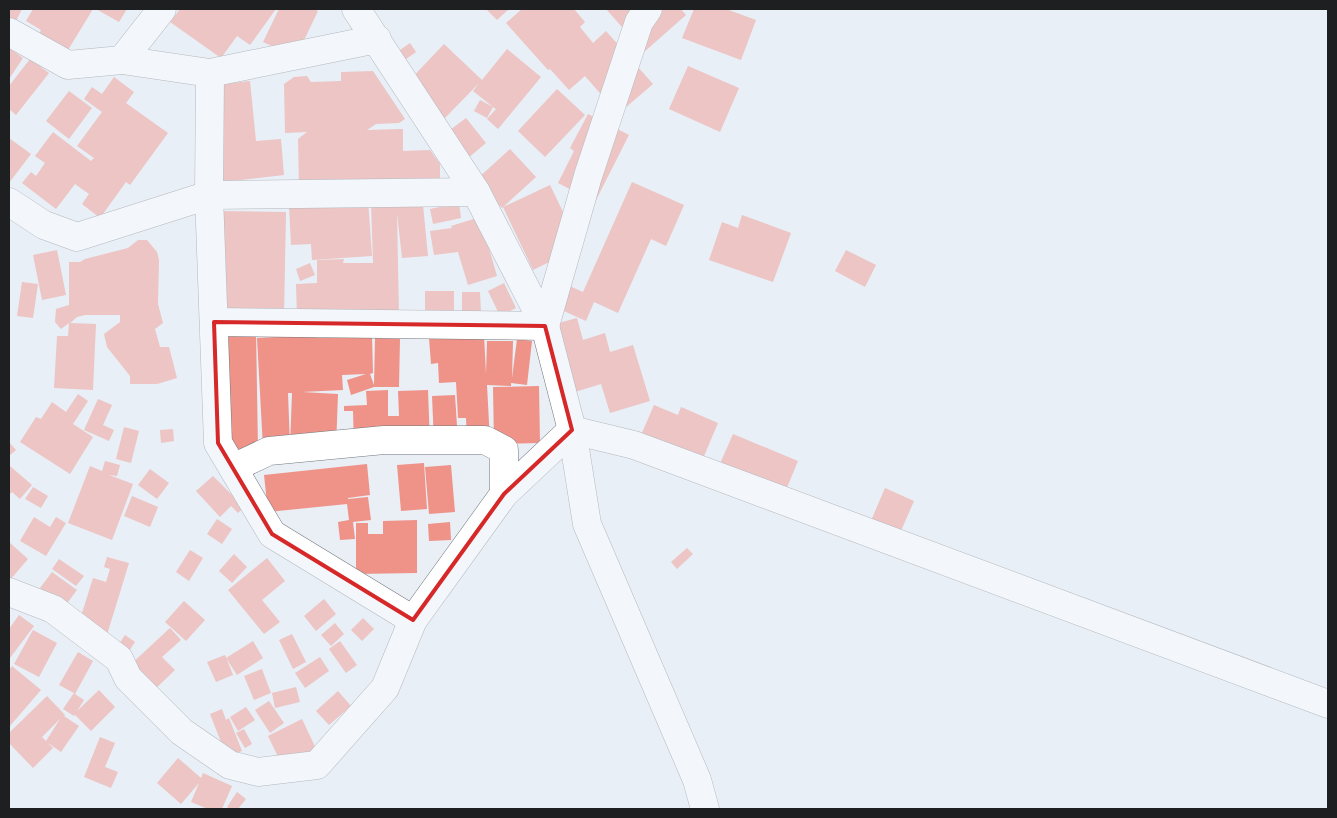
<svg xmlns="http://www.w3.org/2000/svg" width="1337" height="818" viewBox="0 0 1337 818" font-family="'Golos Text',sans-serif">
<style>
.building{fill:#ef9288;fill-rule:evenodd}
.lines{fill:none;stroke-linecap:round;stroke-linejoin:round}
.minor-casing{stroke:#73787d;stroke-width:29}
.minor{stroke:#fff;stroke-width:28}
.marked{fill:none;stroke:#d62828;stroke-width:4;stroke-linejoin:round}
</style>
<rect width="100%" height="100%" fill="#e9eff5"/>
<g class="building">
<path d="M9 9H22L16 21 9 18Z"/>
<path d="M33 9H93L68 50 39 34 41 30 26 21Z"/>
<path d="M96 9H127L119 22Z"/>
<path d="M180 9H276L250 45 237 36 221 58 170 22Z"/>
<path d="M279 9H313L318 11 296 57 263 42Z"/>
<path d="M486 9H509L497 20Z"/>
<path d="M522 9H574L585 22 580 27 593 43 606 31 653 84 618 114 585 76 569 90 550 69 548 70 506 23Z"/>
<path d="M606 9H681L686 15 644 52Z"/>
<path d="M694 9H726L756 20 741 60 682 38Z"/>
<path d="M410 43 416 52 399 64 393 55Z"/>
<path d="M444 44 482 80 507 49 541 77 498 129 487 119 496 109 493 107 487 118 474 111 480 100 493 107 473 91 479 83 444 119 406 84Z"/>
<path d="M9 48 23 58 9 79Z"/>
<path d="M30 59 49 73 16 115 9 109V86Z"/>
<path d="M688 66 739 88 720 132 669 109Z"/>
<path d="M373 71 405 119 399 123 376 124 367 130 403 129V151L430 150 440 164V182L299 186 298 139 307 132 285 133V132L284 84 294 77 307 76 311 82 341 81V72Z"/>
<path d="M114 77 134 92 126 103 168 133 130 185 126 182 100 218 82 204 89 194 75 184 56 209 22 183 31 172 36 176 45 163 35 156 53 132 91 161 94 158 77 146 102 112 84 99 92 87 102 94Z"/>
<path d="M250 81 256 141 281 139 284 175 214 183V85Z"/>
<path d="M557 89 585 115 545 157 518 131Z"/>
<path d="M69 91 92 108 69 139 46 121Z"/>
<path d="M588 114 629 135 595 202 558 183 574 151 570 148Z"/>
<path d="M466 118 486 143 467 159 446 133Z"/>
<path d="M9 138 31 154 9 183Z"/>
<path d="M510 149 536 177 502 208 476 180Z"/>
<path d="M632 182 684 205 666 246 651 239 618 313 594 302 586 321 555 307 565 284 583 292Z"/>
<path d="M550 185 580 247 533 270 503 207Z"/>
<path d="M368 200 372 256 312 260 311 244 291 245 289 205Z"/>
<path d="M371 202H396V207L423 205 428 256 402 258 397 213 399 315 297 318 296 284 317 283V260L344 259 343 263H373Z"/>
<path d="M459 203 461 218 433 224 430 209Z"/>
<path d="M215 211 286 212 284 315 214 312Z"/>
<path d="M742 215 791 233 773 282 709 260 722 222 738 228Z"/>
<path d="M480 217 497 276 468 285 458 252 434 255 430 231 452 228 451 226Z"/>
<path d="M138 240H147L157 252 159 260 158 304 163 323 155 329 160 347H169L177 378 157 384H130V376L107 347 104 334 120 322V315H85L77 317 70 323 96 324 93 390 54 388 57 336H68L69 323 61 329 55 322 56 309 69 305V262H80L85 259 128 248Z"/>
<path d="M57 250 66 295 42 300 33 255Z"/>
<path d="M846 250 876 265 865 287 835 271Z"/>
<path d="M310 263 315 275 300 281 296 269Z"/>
<path d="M22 282 38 284 33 318 17 316Z"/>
<path d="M504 283 516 308 500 316 488 291Z"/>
<rect x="425" y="291" width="29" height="23"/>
<path d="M462 292H480L481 314H462Z"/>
<path d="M577 318 583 340 605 333 610 352 633 345 650 401 610 413 601 384 575 392 555 324Z"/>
<path d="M256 331 258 449 219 451 216 332Z"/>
<path d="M317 335V338L372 335 373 373 370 374 374 385 375 338 400 339 399 387H374L351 395 347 380 366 374 342 375 343 390 302 392 338 394 336 448 290 447 292 393H288L290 446 263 448 257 338Z"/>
<path d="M484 335 486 374 487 341H513L512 378 517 339 532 341 527 385 511 383V386L487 385 490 442 467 443 466 418H458L456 382 439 383 438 363 431 364 429 338Z"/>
<path d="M539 386 540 443 494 444 493 387Z"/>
<path d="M388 390V416H399L398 391 428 390 430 444 354 447 353 411H344V406L367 405 366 391Z"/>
<path d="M78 394 88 401 73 424 93 437 70 474 20 442 36 417 41 419 52 402 66 412Z"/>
<path d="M455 395 458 441 434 442 432 396Z"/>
<path d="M98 399 112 405 103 425 114 430 109 441 84 430Z"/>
<path d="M654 405 678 415 681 407 718 423 696 475 635 449Z"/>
<path d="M124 427 139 431 131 463 116 459Z"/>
<path d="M173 429 174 441 161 443 160 430Z"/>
<path d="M733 434 798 461 781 502 715 475Z"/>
<path d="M9 442 16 450 9 456Z"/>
<path d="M105 461 120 465 117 476 109 475 133 484 112 540 68 523 90 466 102 471Z"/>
<path d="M424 463 427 509 401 511 397 465Z"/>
<path d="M367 464 370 495 348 498V499L368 497 371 520 353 522 355 539 340 540 338 522 349 520 347 504 268 512 264 475Z"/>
<path d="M451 465 455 512 429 514 425 467Z"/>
<path d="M10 466 32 485 20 499 12 492 9 495V468Z"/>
<path d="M150 469 169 483 157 499 138 485Z"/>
<path d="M213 476 244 507 238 513 231 506 220 517 196 491Z"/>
<path d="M33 487 48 496 41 508 25 499Z"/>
<path d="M885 488 914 501 890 556 861 544Z"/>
<path d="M132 496 158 507 150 527 124 516Z"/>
<path d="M34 517 50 527 56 517 66 523 46 556 20 541Z"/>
<path d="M217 519 232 529 222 544 207 534Z"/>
<path d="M417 520V573L356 574V523H368V534H383V521Z"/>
<path d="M450 522 451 540 429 541 428 524Z"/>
<path d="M9 542 28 559 10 580 9 578Z"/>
<path d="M687 548 693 554 677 569 671 562Z"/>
<path d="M190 550 203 558 189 581 176 572Z"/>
<path d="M234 554 247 567 232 583 219 571Z"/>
<path d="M107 557 129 563 106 638 77 629 93 578 106 582 110 569 104 567Z"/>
<path d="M267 558 285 581 262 600 280 622 264 634 228 590Z"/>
<path d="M59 559 84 576 76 586 52 569Z"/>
<path d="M52 572 77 590 65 606 40 588Z"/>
<path d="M324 599 336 614 316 631 304 616Z"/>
<path d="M184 601 205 620 186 641 165 622Z"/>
<path d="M19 615 34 626 10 658 9 657V629Z"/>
<path d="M363 618 374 629 362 641 351 630Z"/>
<path d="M335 623 344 634 331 646 321 635Z"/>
<path d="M170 628 181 640 162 657 175 670 152 692 129 666Z"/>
<path d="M33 630 57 643 39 677 14 664Z"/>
<path d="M292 634 306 662 293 669 279 640Z"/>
<path d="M125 635 135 642 127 654 117 647Z"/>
<path d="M253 641 263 658 237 675 226 658Z"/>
<path d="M340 641 357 665 346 673 329 649Z"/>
<path d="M78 652 93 661 75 694 84 700 74 716 63 709 74 693 59 685Z"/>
<path d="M225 655 233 675 216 682 207 662Z"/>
<path d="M320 657 329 671 305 688 295 673Z"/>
<path d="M12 666 41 690 9 727V670Z"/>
<path d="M262 669 271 693 254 700 244 676Z"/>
<path d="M296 687 300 702 275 708 272 693Z"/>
<path d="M99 690 115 707 91 731 74 714Z"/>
<path d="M338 691 351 706 329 725 316 711Z"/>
<path d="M47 696 65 715 64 716 79 726 61 752 48 743 53 748 33 768 9 743V733ZM60 719 46 741 42 737Z"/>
<path d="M269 701 284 723 270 733 255 710Z"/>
<path d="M246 707 255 720 238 731 230 717Z"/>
<path d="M222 709 226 720 229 718 242 751 227 757 210 714Z"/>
<path d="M302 719 318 753 284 769 268 736Z"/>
<path d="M244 729 252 744 245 748 236 733Z"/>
<path d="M100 737 115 743 105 767 118 772 111 788 84 777Z"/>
<path d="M178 758 201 778 203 773 232 786 222 809H208L191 802 199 783 181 804 157 783Z"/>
<path d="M237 792 246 799 238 809H230L227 807Z"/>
</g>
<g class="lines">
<defs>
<g id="minor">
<path d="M162 9 122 60 210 73 377 39"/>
<path d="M356 9 476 192 545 326 572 430 587 524 697 780 705 809"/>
<path d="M9 32 68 65 122 60"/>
<path d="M210 73 209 195 218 443 272 534 413 620 504 494 572 430"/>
<path d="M9 202 44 225 77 237 209 195 476 192"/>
<path d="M214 322 545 326 588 176 639 22 648 9"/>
<path d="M572 430 634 445 1328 704"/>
<path d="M233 468 269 451 384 440H485L504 450V494"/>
<path d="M9 592 53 609 119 659 128 678 182 732 230 765 258 772 317 765 385 688 413 620"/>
</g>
</defs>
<use href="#minor" class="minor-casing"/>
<use href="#minor" class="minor"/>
</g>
<path d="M0 0H1337V818H0ZM214 322 545 326 572 430 504 494 413 620 272 534 218 443Z" fill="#e9eff5" fill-opacity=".55" fill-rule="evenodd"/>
<path class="marked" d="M214 322 545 326 572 430 504 494 413 620 272 534 218 443Z"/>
<rect width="1337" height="818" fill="none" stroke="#1d1f21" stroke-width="20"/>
</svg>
